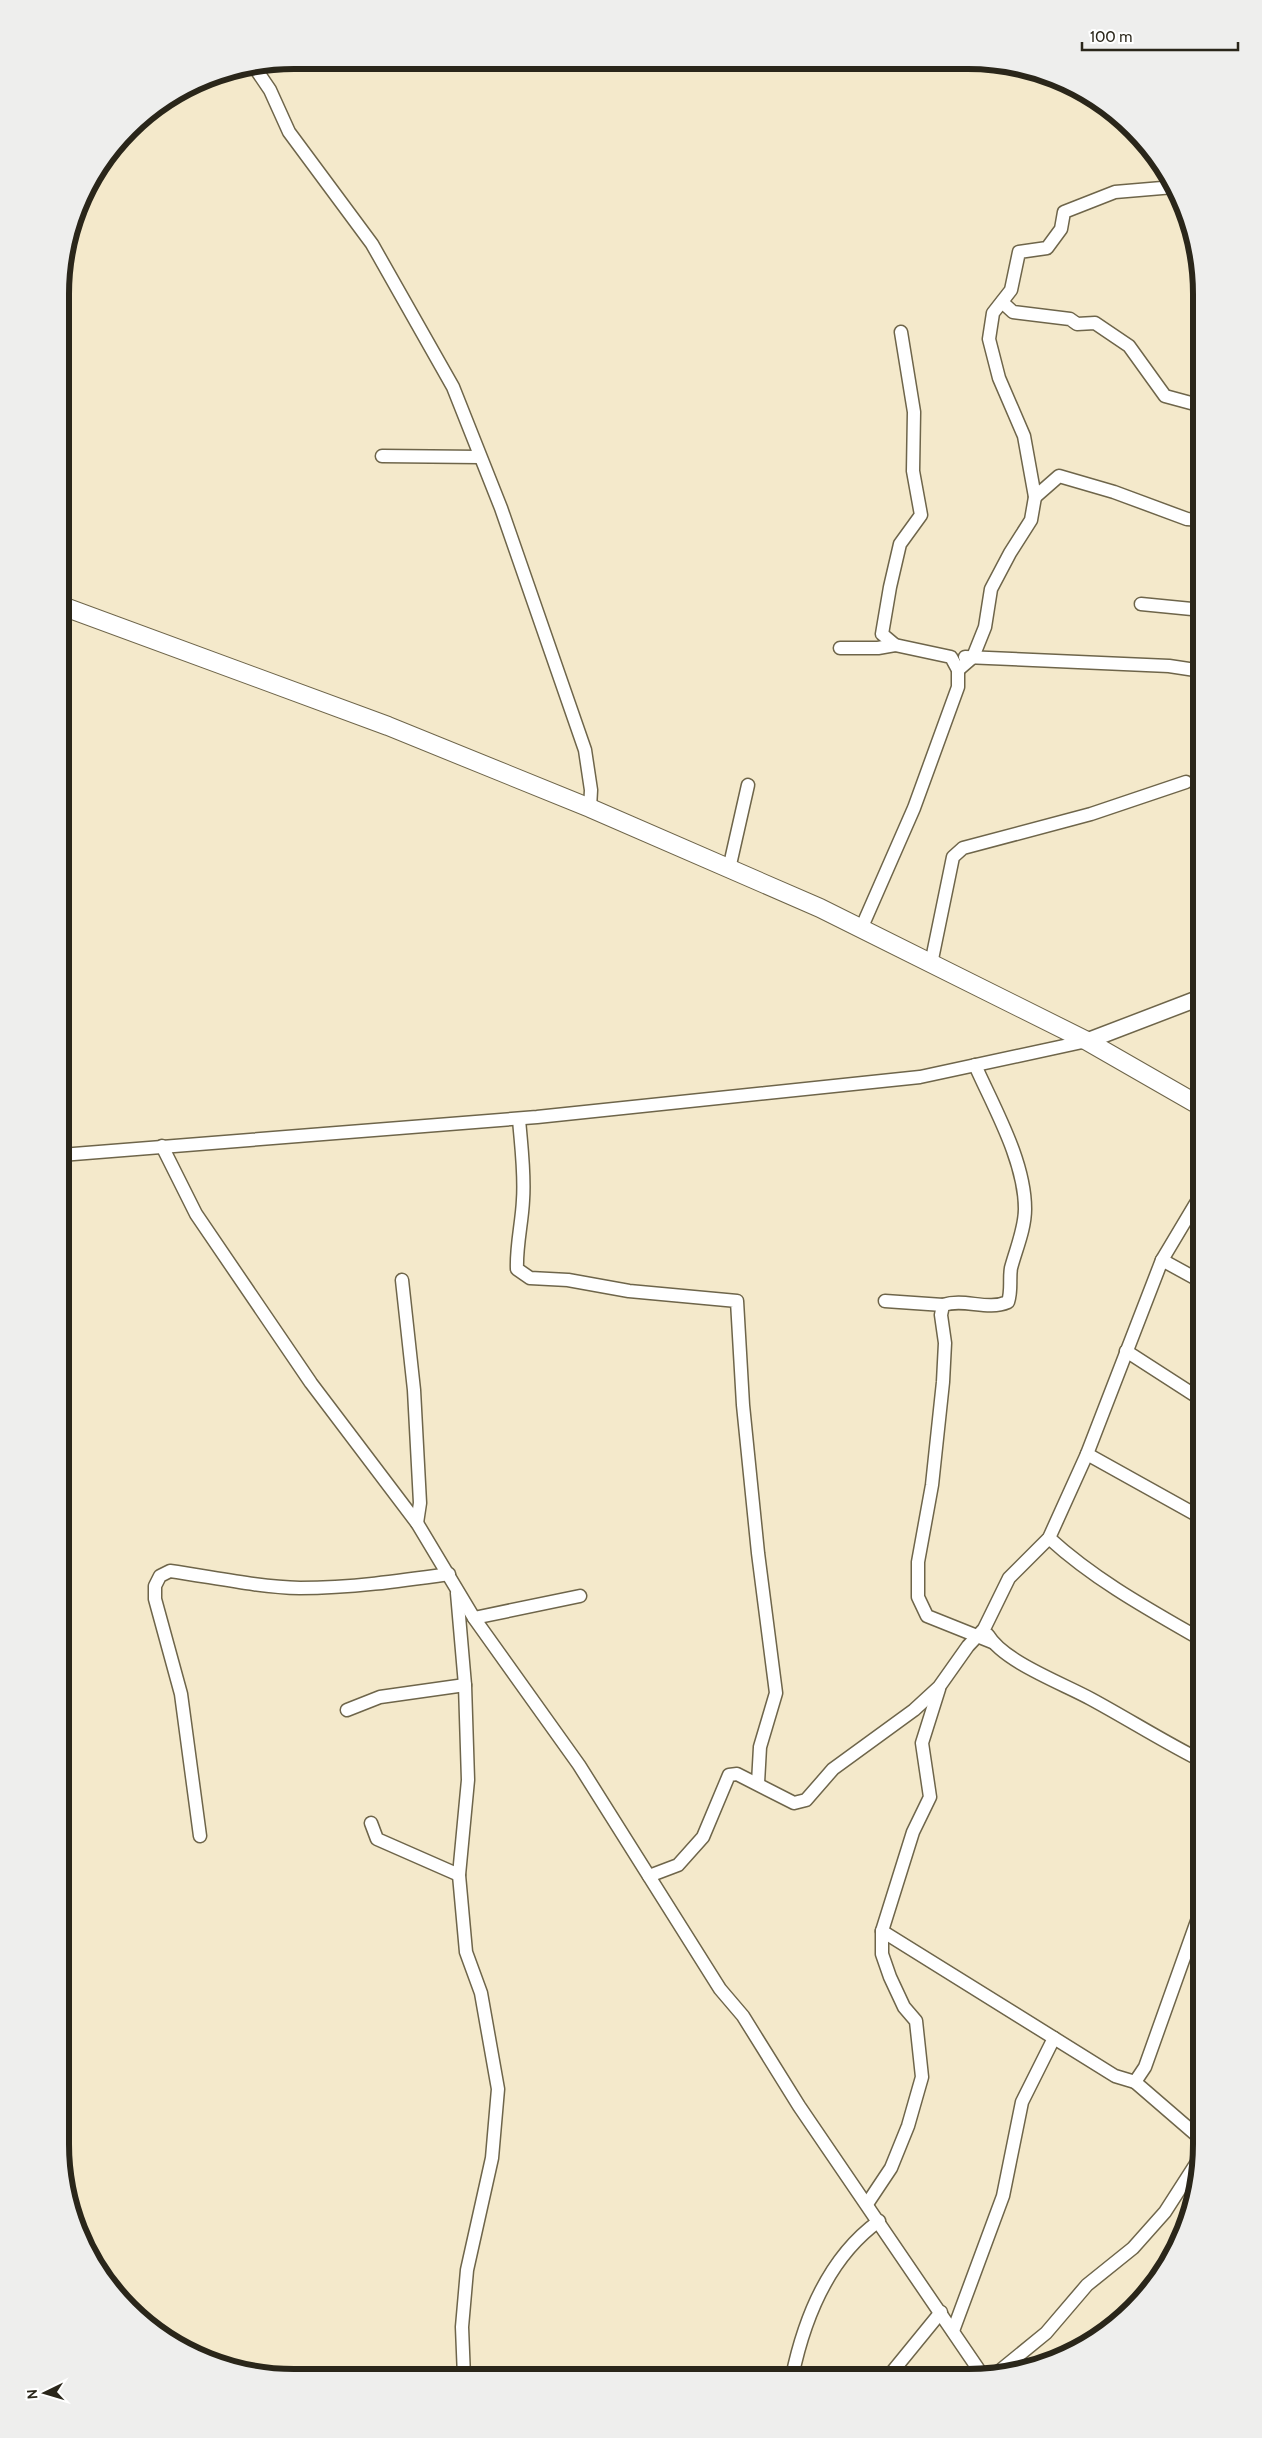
<svg xmlns="http://www.w3.org/2000/svg" width="1262" height="2438" viewBox="0 0 1262 2438" font-family="Cabin,sans-serif">
<style>
.lines{fill:none;stroke-linecap:round;stroke-linejoin:round}
.minor-casing{stroke:#6e654a;stroke-width:15}
.tertiary-casing{stroke:#6e654a;stroke-width:18}
.secondary-casing{stroke:#6e654a;stroke-width:20}
.minor{stroke:#fff;stroke-width:12}
.tertiary{stroke:#fff;stroke-width:15}
.secondary{stroke:#fff;stroke-width:18}
.rim{fill:none;stroke:#2a261a;stroke-width:6}
</style>
<rect width="100%" height="100%" fill="#f4e9cb"/>
<g class="lines">
<defs>
<g id="minor">
<path d="M255 68 270 90 289 132 372 244 453 387 501 508 585 750 591 790 590 808"/>
<path d="M1002 302 1013 312 1070 319 1077 324 1095 323 1129 346 1165 396 1202 406"/>
<path d="M382 456 480 457"/>
<path d="M1035 497 1059 476 1114 492 1187 519 1202 520"/>
<path d="M1141 604 1202 610"/>
<path d="M840 648H878L895 645"/>
<path d="M965 657 1169 666 1202 671"/>
<path d="M958 670 973 657 985 627 991 589 1010 553 1031 520 1035 497 1024 436 999 378 989 339 993 313 1011 290 1019 252 1047 248 1061 229 1064 212 1115 192 1174 187"/>
<path d="M729 869 748 785"/>
<path d="M861 929 914 808 958 687V670L951 657 895 645 882 634 890 587 900 544 921 515 913 471 914 412 901 332"/>
<path d="M931 964 953 857 963 848 1091 814 1186 782"/>
<path d="M975 1065C994 1108 1025 1161 1025 1209 1025 1229 1016 1249 1011 1268 1009 1279 1012 1290 1008 1302 987 1311 965 1298 943 1305L941 1315 945 1343 943 1382 932 1485 918 1562V1597L927 1616 992 1642"/>
<path d="M519 1119C521 1145 525 1173 523 1200 522 1223 516 1246 517 1269L530 1278 568 1280 629 1291 737 1301 743 1405 758 1553 776 1693 760 1747 758 1783"/>
<path d="M162 1146 196 1214 311 1383 417 1523 474 1618 579 1765 720 1989 743 2016 799 2106 983 2376"/>
<path d="M61 1155 537 1117 920 1077 1087 1041"/>
<path d="M1162 1260 1202 1282"/>
<path d="M402 1280 414 1390 420 1503 417 1523"/>
<path d="M885 1301 943 1305"/>
<path d="M1126 1351 1202 1400"/>
<path d="M1087 1454 1202 1518"/>
<path d="M1049 1538C1095 1580 1148 1609 1202 1640"/>
<path d="M457 1593 465 1685 468 1780 459 1875 466 1952 481 1993 498 2089 492 2158 467 2270 462 2327 464 2377"/>
<path d="M474 1618 580 1596"/>
<path d="M988 1635C1004 1662 1064 1684 1091 1699 1128 1719 1164 1742 1202 1761"/>
<path d="M347 1710 380 1697 465 1685"/>
<path d="M371 1823 377 1839 459 1875"/>
<path d="M200 1836 181 1694 155 1599V1586L160 1576 170 1571C213 1577 257 1587 300 1588 350 1588 400 1581 449 1574"/>
<path d="M649 1876 678 1865 703 1837 729 1775 737 1774 794 1803 806 1800 833 1769 914 1710 939 1687 968 1646 984 1629 1009 1578 1049 1538 1087 1454 1162 1260 1202 1193"/>
<path d="M882 1931 1115 2076 1135 2082 1145 2067 1202 1907"/>
<path d="M1135 2082 1201 2139"/>
<path d="M867 2204 891 2168 908 2126 922 2077 916 2021 904 2007 890 1977 882 1954V1931L913 1832 930 1797 922 1743 939 1689"/>
<path d="M953 2331 1003 2196 1022 2102 1054 2038"/>
<path d="M997 2373 1046 2333 1087 2285 1133 2248 1165 2212 1201 2156"/>
<path d="M792 2377C804 2319 829 2257 879 2221"/>
<path d="M888 2377 941 2312"/>
</g>
<path id="tertiary" d="M1087 1041 1202 997"/>
<path id="secondary" d="M62 606 388 726 590 808 820 908 1087 1041 1202 1107"/>
</defs>
<use href="#minor" class="minor-casing"/>
<use href="#tertiary" class="tertiary-casing"/>
<use href="#secondary" class="secondary-casing"/>
<use href="#minor" class="minor"/>
<use href="#tertiary" class="tertiary"/>
<use href="#secondary" class="secondary"/>
</g>
<path d="M0 0H1262V2438H0ZM294 69H968A225 225 0 0 1 1193 294V2144A225 225 0 0 1 968 2369H294A225 225 0 0 1 69 2144V294A225 225 0 0 1 294 69Z" fill="#eeeeed" fill-rule="evenodd"/>
<path class="rim" d="M294 69H968A225 225 0 0 1 1193 294V2144A225 225 0 0 1 968 2369H294A225 225 0 0 1 69 2144V294A225 225 0 0 1 294 69Z"/>
<g transform="translate(45 2393) rotate(265)" stroke="#ffffff" stroke-width="4" paint-order="stroke">
<path d="M0-4L9 19L0 12L-9 19Z" fill="#2a261a"/>
<text y="-8" font-size="14" font-weight="bold" text-anchor="middle" fill="#2a261a">N</text>
</g>
<path d="M1082 42v8h156v-8" fill="none" stroke="#2a261a" stroke-width="2.5"/>
<text x="1090" y="42" font-size="15" fill="#2a261a" stroke="#ffffff" stroke-width="4" paint-order="stroke">100 m</text>
</svg>
